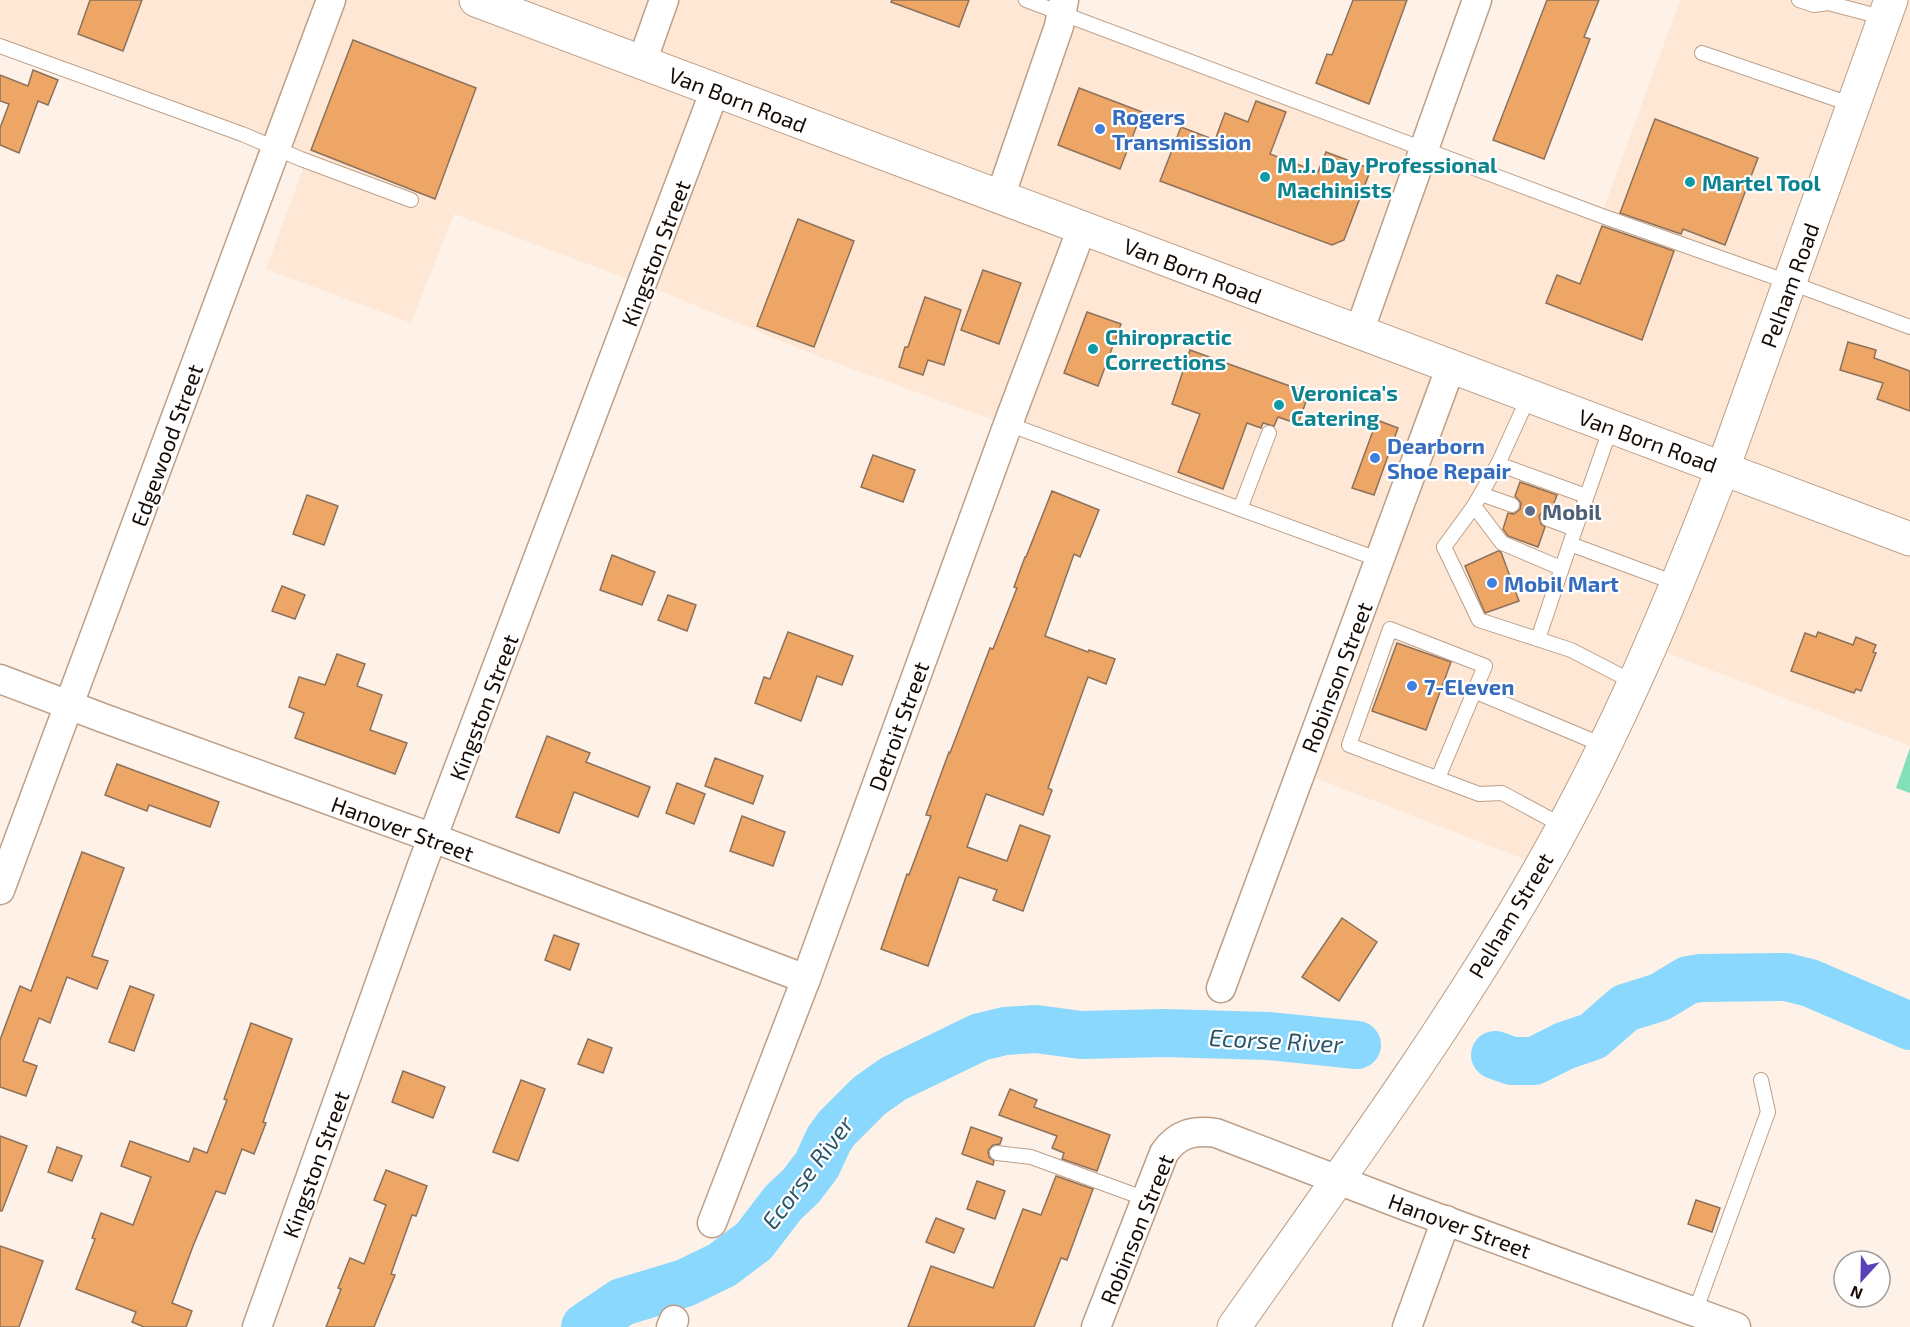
<svg xmlns="http://www.w3.org/2000/svg" width="1910" height="1327" viewBox="0 0 1910 1327" font-family="'Exo 2',sans-serif">
<style>
.built{fill:#fee8d5}
.grass{fill:#83e0b8}
.lines{fill:none;stroke-linecap:round;stroke-linejoin:round}
.river{stroke:#8ad8fd;stroke-width:48}
.building{fill:#eda666;stroke:#8d715a;stroke-width:1.5}
.service-casing{stroke:#bd9f87;stroke-width:16}
.minor-casing{stroke:#bd9f87;stroke-width:31}
.tertiary-casing{stroke:#bd9f87;stroke-width:35}
.secondary-casing{stroke:#bd9f87;stroke-width:35}
.service{stroke:#fff;stroke-width:14}
.minor{stroke:#fff;stroke-width:28}
.tertiary{stroke:#fff;stroke-width:33}
.secondary{stroke:#fff;stroke-width:33}
.shop-dot{fill:#3f7fe0;stroke:#fff;stroke-width:2}
.culture-dot{fill:#0f9aa8;stroke:#fff;stroke-width:2}
.service-dot{fill:#5c6f8a;stroke:#fff;stroke-width:2}
.labels{text-anchor:middle;dominant-baseline:central;stroke-width:4.5;stroke-linejoin:round;paint-order:stroke}
.street-label{font-size:22px;fill:#170c05;stroke:#fff}
.shop-label{font-size:22px;font-weight:bold;fill:#366cbe;stroke:#fff;text-anchor:start}
.culture-label{font-size:22px;font-weight:bold;fill:#0d838f;stroke:#fff;text-anchor:start}
.service-label{font-size:22px;font-weight:bold;fill:#4e5e75;stroke:#fff;text-anchor:start}
.water-label{font-size:24px;font-style:italic;fill:#2a5569;stroke:#fff}
</style>
<rect width="100%" height="100%" fill="#fef1e7"/>
<path class="built" d="M0 0H1026L1601 216 1680 0H1910V746L1651 647 1542 866 1300 772 1380 560 825 359 673 296 454 214 411 323 266 269 305 164 0 46Z"/>
<path class="grass" d="M1910 748V793L1896 788Z"/>
<g class="lines">
<g class="river">
<path d="M1495 1055 1512 1061H1534L1564 1046 1593 1036 1625 1008 1660 997 1688 980 1701 978 1786 977 1810 983 1910 1026"/>
<path d="M585 1327 622 1302 685 1283 722 1265 754 1241 783 1203 801 1186 817 1165 829 1139 837 1128 869 1096 893 1079 980 1037 1005 1031 1036 1029 1081 1035 1164 1033 1268 1036 1357 1045"/>
</g>
</g>
<g class="building">
<path d="M90 0H142L123 51 78 34Z"/>
<path d="M892 0H969L959 27 891 2Z"/>
<path d="M1353 0H1407L1369 104 1316 83 1327 54 1332 55Z"/>
<path d="M1547 0H1599L1584 37 1590 39 1544 159 1493 140Z"/>
<path d="M353 40 476 88 435 199 311 150Z"/>
<path d="M33 70 58 80 48 105 38 101 19 153 0 145V128L9 104 0 101V75L28 86Z"/>
<path d="M1079 88 1142 112 1120 169 1058 145Z"/>
<path d="M1256 101 1286 112 1270 154 1318 172 1326 152 1371 169 1344 240 1332 245 1160 181 1181 127 1215 140 1225 113 1248 122Z"/>
<path d="M1655 119 1758 158 1725 245 1683 229 1681 234 1620 213Z"/>
<path d="M798 219 854 241 814 347 757 326Z"/>
<path d="M1602 226 1674 251 1642 340 1546 303 1557 275 1580 284Z"/>
<path d="M983 270 1021 283 999 344 961 330Z"/>
<path d="M925 297 961 310 944 365 928 360 923 375 899 367 905 347H908Z"/>
<path d="M1087 312 1121 324 1098 386 1064 373Z"/>
<path d="M1848 342 1876 350 1874 358 1910 371V411L1877 399 1883 383 1840 370Z"/>
<path d="M1190 350 1309 393 1298 424 1278 417 1274 426 1263 423 1261 428 1247 423 1223 489 1178 472 1200 414 1172 404Z"/>
<path d="M1377 420 1398 428 1374 495 1352 488Z"/>
<path d="M873 455 915 470 903 502 861 487Z"/>
<path d="M1520 482 1557 495 1551 511 1543 512 1539 516 1541 524 1545 527 1538 547 1508 536 1503 529 1508 513 1514 514 1520 509 1521 503 1515 496Z"/>
<path d="M1052 491 1099 510 1080 557 1074 554 1045 636 1088 652 1089 650 1115 659 1106 684 1088 677 1048 788 1052 790 1043 815 986 794 967 847 1007 861 1020 825 1050 836 1023 911 993 900 997 890 959 877 928 966 881 949 907 874 909 875 931 816 926 815 949 752 950 753 990 648 993 649 1017 588 1014 587 1025 557H1026Z"/>
<path d="M307 495 338 506 324 545 293 534Z"/>
<path d="M1498 551 1501 552 1519 601 1485 613 1465 566Z"/>
<path d="M612 555 655 572 642 605 600 590Z"/>
<path d="M282 586 305 595 295 619 272 611Z"/>
<path d="M668 595 696 605 687 631 658 620Z"/>
<path d="M788 632 853 656 842 685 817 676 801 721 755 703 764 677 770 679Z"/>
<path d="M1818 632 1853 645 1856 637 1876 645 1873 652 1876 653 1861 691 1856 689 1854 693 1791 671 1805 633 1816 637Z"/>
<path d="M1397 643 1451 662 1426 730 1372 711Z"/>
<path d="M337 654 365 664 357 686 382 695 370 730 407 743 395 774 295 738 304 713 289 707 299 677 325 685Z"/>
<path d="M547 736 590 753 586 762 650 787 638 817 574 792 559 833 516 817Z"/>
<path d="M715 758 763 776 753 804 705 786Z"/>
<path d="M117 764 219 802 210 827 149 805 147 811 105 795Z"/>
<path d="M677 783 705 794 694 824 666 813Z"/>
<path d="M742 816 785 832 773 866 730 851Z"/>
<path d="M82 852 124 868 92 956 108 961 97 989 67 977 50 1023 39 1018 23 1061 37 1066 26 1096 0 1087V1040L20 986 31 991Z"/>
<path d="M1342 918 1377 942 1339 1001 1302 977Z"/>
<path d="M554 935 579 944 570 970 545 960Z"/>
<path d="M130 986 154 995 134 1051 109 1042Z"/>
<path d="M251 1023 292 1039 263 1122 266 1123 254 1154 242 1149 225 1194 216 1191 193 1246 172 1303 192 1311 186 1327H144L132 1322 136 1312 76 1289 95 1239 92 1238 101 1213 133 1225 151 1177 121 1166 130 1141 189 1162 194 1148 207 1153 227 1100 224 1099Z"/>
<path d="M588 1039 612 1048 603 1073 578 1064Z"/>
<path d="M403 1071 445 1087 433 1118 392 1102Z"/>
<path d="M521 1080 545 1089 518 1161 493 1152Z"/>
<path d="M1010 1089 1037 1100 1034 1107 1110 1135 1097 1171 1062 1159 1064 1153 1052 1148 1057 1136 999 1115Z"/>
<path d="M971 1127 1002 1138 1000 1144 993 1145 988 1151 989 1157 994 1161 993 1165 962 1154Z"/>
<path d="M0 1136 27 1146 2 1211H0Z"/>
<path d="M57 1147 82 1156 72 1181 48 1172Z"/>
<path d="M386 1170 427 1186 416 1216 412 1215 391 1274 395 1275 374 1327H326L341 1289 338 1288 350 1258 364 1264 386 1205 374 1200Z"/>
<path d="M1056 1176 1093 1189 1067 1260 1061 1258 1034 1327H908L931 1266 993 1288 1023 1209 1041 1215Z"/>
<path d="M977 1181 1005 1191 995 1219 967 1209Z"/>
<path d="M1696 1200 1720 1208 1712 1232 1688 1224Z"/>
<path d="M936 1218 964 1229 954 1253 926 1242Z"/>
<path d="M0 1246 43 1261 19 1327H0Z"/>
</g>
<g class="lines">
<defs>
<g id="service">
<path d="M1026 0 1602 216 1791 283 1910 327"/>
<path d="M1799 0 1814 5 1828 3 1885 18"/>
<path d="M0 46 242 134 301 159 411 200"/>
<path d="M1702 53 1853 105"/>
<path d="M1008 424 1380 560"/>
<path d="M1611 427 1570 544 1678 584"/>
<path d="M1498 464 1586 496"/>
<path d="M1481 494 1512 505"/>
<path d="M1474 506 1502 543 1561 568"/>
<path d="M1240 509 1269 433"/>
<path d="M1548 519 1575 529"/>
<path d="M1444 547 1479 620 1571 650 1635 683"/>
<path d="M1444 547 1474 506 1498 464 1529 396"/>
<path d="M1538 639 1570 544"/>
<path d="M1474 691 1605 746"/>
<path d="M1438 778 1485 666 1390 629 1349 745 1479 794 1502 793 1563 826"/>
<path d="M997 1153 1031 1157 1146 1199"/>
<path d="M1695 1312 1768 1112 1761 1080"/>
</g>
<g id="minor">
<path d="M642 62 664 0"/>
<path d="M1000 197 1059 26 1064 0"/>
<path d="M1359 332 1477 0"/>
<path d="M0 679 103 718 433 838 806 979"/>
<path d="M0 890 331 0"/>
<path d="M1221 988 1451 366"/>
<path d="M712 1223 806 979 1008 424 1082 228"/>
<path d="M257 1327 422 865 715 90"/>
<path d="M671 1327 674 1320"/>
<path d="M1096 1327 1164 1153C1178 1133 1194 1130 1216 1133L1403 1205 1736 1327"/>
<path d="M1407 1327 1446 1220"/>
</g>
<path id="tertiary" d="M1234 1327C1340 1176 1450 1027 1541 867 1614 739 1670 605 1723 468"/>
<g id="secondary">
<path d="M476 0 1910 539"/>
<path d="M1723 468C1780 313 1834 156 1891 0"/>
</g>
</defs>
<use href="#service" class="service-casing"/>
<use href="#minor" class="minor-casing"/>
<use href="#tertiary" class="tertiary-casing"/>
<use href="#secondary" class="secondary-casing"/>
<use href="#service" class="service"/>
<use href="#minor" class="minor"/>
<use href="#tertiary" class="tertiary"/>
<use href="#secondary" class="secondary"/>
</g>
<g class="shop-dot">
<circle cx="1100" cy="129" r="6"/>
<circle cx="1375" cy="458" r="6"/>
<circle cx="1492" cy="583" r="6"/>
<circle cx="1412" cy="686" r="6"/>
</g>
<g class="culture-dot">
<circle cx="1265" cy="177" r="6"/>
<circle cx="1690" cy="182" r="6"/>
<circle cx="1093" cy="349" r="6"/>
<circle cx="1279" cy="405" r="6"/>
</g>
<circle class="service-dot" cx="1530" cy="511" r="6"/>
<g class="labels">
<g class="street-label">
<text transform="translate(738 99) rotate(21)">Van Born Road</text>
<text transform="translate(655 253) rotate(-69)">Kingston Street</text>
<text transform="translate(1193 270) rotate(21)">Van Born Road</text>
<text transform="translate(1789 285) rotate(-70)">Pelham Road</text>
<text transform="translate(1648 440) rotate(20)">Van Born Road</text>
<text transform="translate(166 445) rotate(-70)">Edgewood Street</text>
<text transform="translate(1336 677) rotate(-69)">Robinson Street</text>
<text transform="translate(483 707) rotate(-69)">Kingston Street</text>
<text transform="translate(898 726) rotate(-70)">Detroit Street</text>
<text transform="translate(403 828) rotate(20)">Hanover Street</text>
<text transform="translate(1510 915) rotate(-59)">Pelham Street</text>
<text transform="translate(315 1164) rotate(-70)">Kingston Street</text>
<text transform="translate(1460 1225) rotate(20)">Hanover Street</text>
<text transform="translate(1136 1229) rotate(-68)">Robinson Street</text>
</g>
<g class="shop-label">
<text x="1112" y="116">Rogers<tspan x="1112" dy="25">Transmission</tspan></text>
<text x="1387" y="445">Dearborn<tspan x="1387" dy="25">Shoe Repair</tspan></text>
<text x="1504" y="583">Mobil Mart</text>
<text x="1424" y="686">7-Eleven</text>
</g>
<g class="culture-label">
<text x="1277" y="164">M.J. Day Professional<tspan x="1277" dy="25">Machinists</tspan></text>
<text x="1702" y="182">Martel Tool</text>
<text x="1105" y="336">Chiropractic<tspan x="1105" dy="25">Corrections</tspan></text>
<text x="1291" y="392">Veronica's<tspan x="1291" dy="25">Catering</tspan></text>
</g>
<g class="service-label">
<text x="1542" y="511">Mobil</text>
</g>
<g class="water-label">
<text transform="translate(1276 1040) rotate(3)">Ecorse River</text>
<text transform="translate(807 1172) rotate(-53)">Ecorse River</text>
</g>
</g>
<g transform="translate(1862 1279) rotate(202)"><circle r="28" fill="#ffffff" stroke="#a29e9b" stroke-width="1.5"/>
<path d="M0-4.5L10 22L0 15L-10 22Z" fill="#5b41b9"/>
<text y="-9" font-size="16" font-weight="bold" text-anchor="middle" fill="#170c05">N</text>
</g>
</svg>
